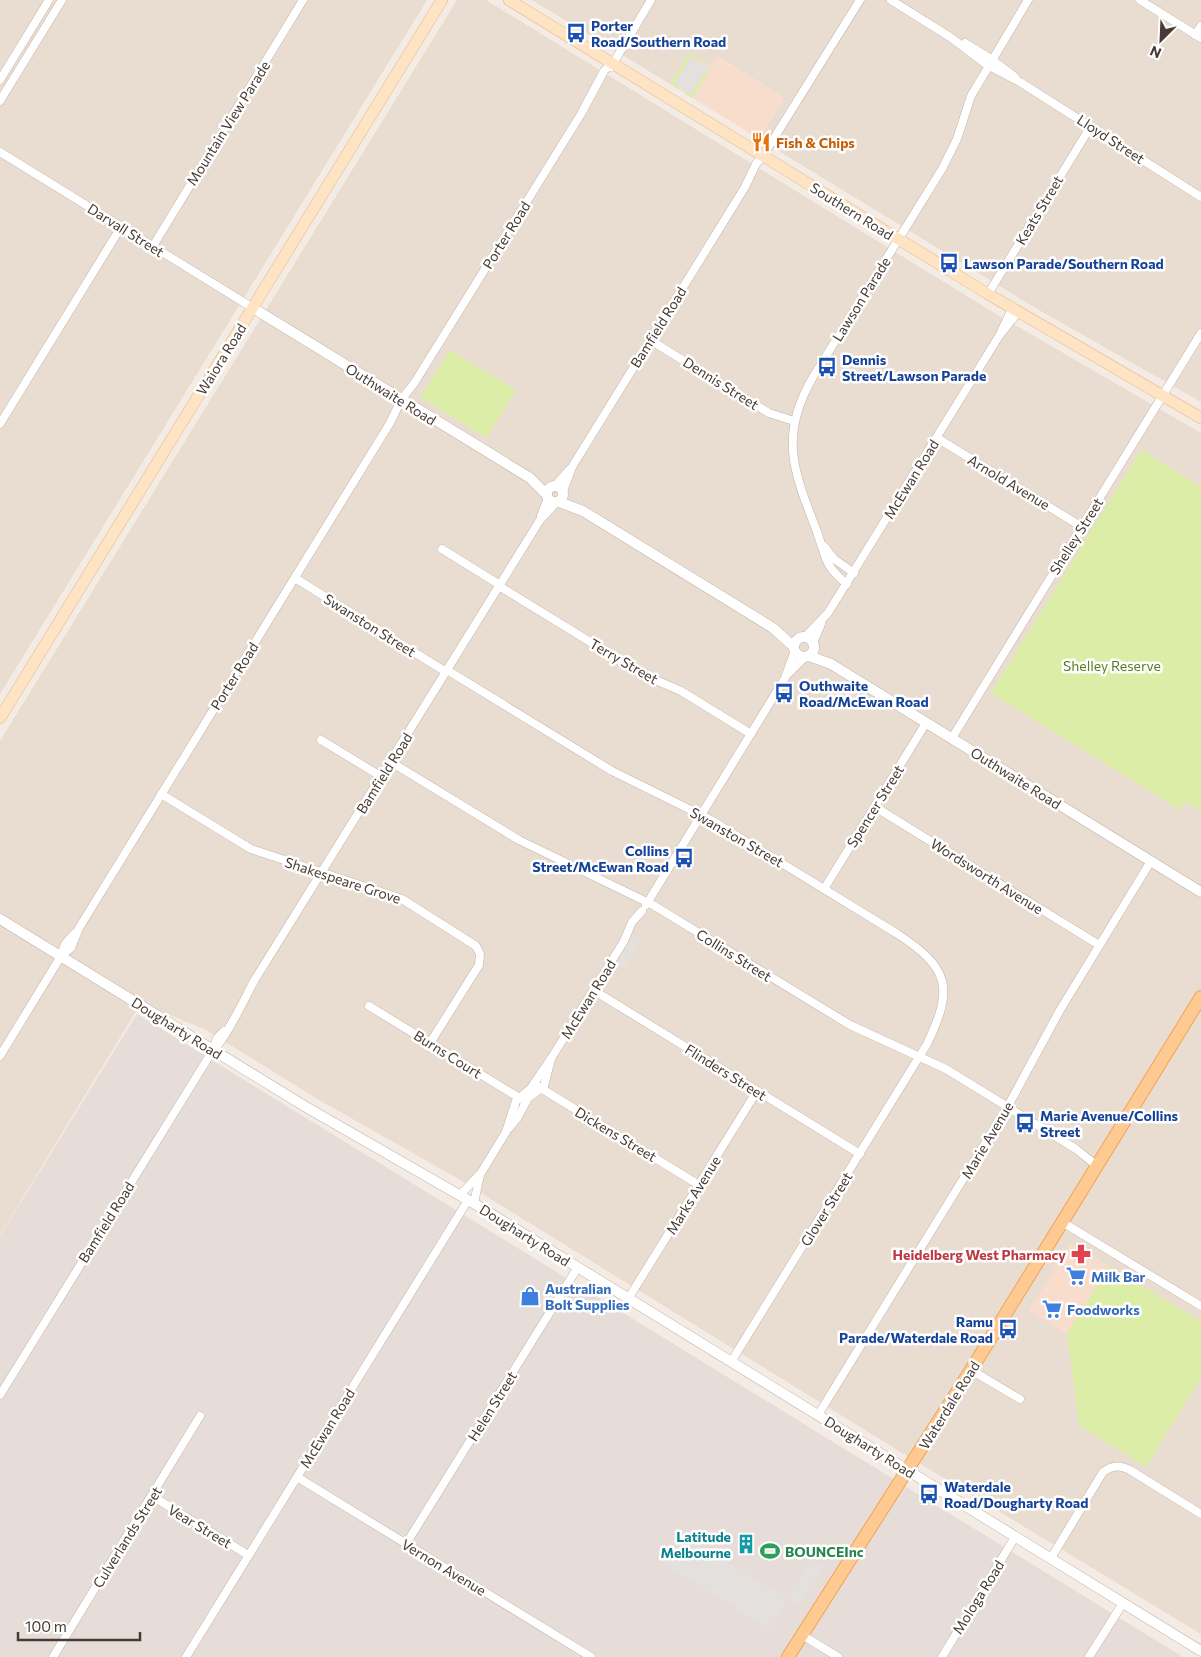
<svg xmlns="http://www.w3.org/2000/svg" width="1201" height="1657" viewBox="0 0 1201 1657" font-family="Commissioner,sans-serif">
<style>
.residential{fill:#e9ddd1}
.commercial{fill:#f9ddcc}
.industrial{fill:#e6ddd9}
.green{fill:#dceda7}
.parking{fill:#e4e0dd}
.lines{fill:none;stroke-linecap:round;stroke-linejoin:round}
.minor-casing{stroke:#c3b4a8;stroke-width:9}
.tertiary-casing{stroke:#c3b4a8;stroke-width:11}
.secondary-casing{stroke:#dcb990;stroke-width:12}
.primary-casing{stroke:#f1a355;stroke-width:14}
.minor{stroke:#fff;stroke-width:8}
.tertiary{stroke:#fff;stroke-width:10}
.secondary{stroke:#ffe4c3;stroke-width:11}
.primary{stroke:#ffca92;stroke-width:12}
.labels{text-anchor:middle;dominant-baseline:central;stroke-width:5;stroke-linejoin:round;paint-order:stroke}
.transit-label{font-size:14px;font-weight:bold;fill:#164399;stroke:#fff;text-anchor:start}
.street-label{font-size:14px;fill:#473b33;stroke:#fff}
.food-label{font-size:14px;font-weight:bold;fill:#c56008;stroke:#fff;text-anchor:start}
.park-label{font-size:14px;fill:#577f20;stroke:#fff}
.health-label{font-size:14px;font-weight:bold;fill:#be3a42;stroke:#fff;text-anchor:end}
.shop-label{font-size:14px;font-weight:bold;fill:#366cbe;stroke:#fff;text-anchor:start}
.culture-label{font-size:14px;font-weight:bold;fill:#0d838f;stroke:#fff;text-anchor:end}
.leisure-label{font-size:14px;font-weight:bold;fill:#27864d;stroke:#fff;text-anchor:start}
</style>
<rect width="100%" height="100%" fill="#f4ece4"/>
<g class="residential">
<path d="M0 0H427L0 694Z"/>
<path d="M457 0H486L996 314 1201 433V1634L899 1451 455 1177 319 1100 206 1030 141 1003 0 1235V741Z"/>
<path d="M532 0H1201V402L1037 309 756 137 761 136 784 98 718 57 712 66 689 53 670 84Z"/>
</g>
<g class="commercial">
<path d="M689 53 712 66 717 57 784 98 761 136 756 137 670 84Z"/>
<path d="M1071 1243 1109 1266 1067 1334 1029 1311Z"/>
</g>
<path class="industrial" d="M137 1014 1183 1657H0V1236Z"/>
<g class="green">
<path d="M689 53 712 66 690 57 674 84 679 87 678 89 670 84Z"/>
<path d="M705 71 708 73 692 98 684 93 685 91 691 94Z"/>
<path d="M450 350 516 390 487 438 420 397Z"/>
<path d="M1141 450 1201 487V811L1185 801 1180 810 991 693Z"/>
<path d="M1109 1266 1201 1321V1378L1146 1467 1079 1425 1067 1334Z"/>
</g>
<g class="parking">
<path d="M690 57 711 68 708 73 705 72 691 95 674 84Z"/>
<path d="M634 935 642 940 624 968 617 964Z"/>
<path d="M679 1532 787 1598 813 1559 824 1566 798 1605 788 1598 769 1629 660 1561Z"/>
</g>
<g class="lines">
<defs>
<g id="minor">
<path d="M891 0 950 37 987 65 1020 82 1201 197"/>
<path d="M1140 0 1201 38"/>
<path d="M1195 35 1201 26"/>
<path d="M965 43 991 59 1015 77"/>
<path d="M611 67 651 0"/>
<path d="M0 80 49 0"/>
<path d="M0 101 62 0"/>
<path d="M0 152 253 308"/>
<path d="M153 246 303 0"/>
<path d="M988 294 1091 126"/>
<path d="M1001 332 1012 309"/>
<path d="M650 340 769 413 794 421"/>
<path d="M0 424 121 227"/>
<path d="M937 438 1082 527"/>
<path d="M555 486 569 470"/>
<path d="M563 491 572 467 745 187 756 164 763 156 860 0"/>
<path d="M541 516 548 498"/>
<path d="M824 546 834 559 854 573"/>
<path d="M442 549 500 585"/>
<path d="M295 578 446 672"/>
<path d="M847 584C823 565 826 556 816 529 793 470 779 435 813 377L942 169 957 139 971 96 1028 0"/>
<path d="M499 586 644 675 681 691 751 734"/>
<path d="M805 637 828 613 999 336 1018 312"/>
<path d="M813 643 821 624"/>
<path d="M447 670 612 771 711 820 896 933C950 968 954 988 927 1044L731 1362"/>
<path d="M788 674 805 657"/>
<path d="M952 738 1201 333"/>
<path d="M321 740 382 777"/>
<path d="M391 762 519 840 653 905 850 1025 946 1069 1076 1149 1097 1166"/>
<path d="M161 794 251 849 402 899 476 946 480 954 479 965 430 1043"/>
<path d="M875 807 1099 945"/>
<path d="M824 889 926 723"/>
<path d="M646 905 785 678 795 651"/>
<path d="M61 956 65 944 75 933"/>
<path d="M593 990 860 1154"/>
<path d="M369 1006 526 1102"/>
<path d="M213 1050C224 1042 246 996 254 981L540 520 556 503"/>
<path d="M0 1056 61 956 71 948 79 928 390 423 401 400 415 382 581 114 604 71 612 63"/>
<path d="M534 1084 699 1185"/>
<path d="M509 1128 518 1117 528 1098 544 1086 551 1059"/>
<path d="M460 1195 481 1173 506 1132 516 1101 531 1088 552 1057 624 941 632 922 642 911"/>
<path d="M474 1203 480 1175"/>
<path d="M1062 1222 1201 1306"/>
<path d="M628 1299 757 1091"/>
<path d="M971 1370 1020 1399"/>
<path d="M0 1395 213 1050 217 1038 224 1031"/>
<path d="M818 1415 1008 1106 1060 1010 1151 861"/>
<path d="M297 1477 591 1657"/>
<path d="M152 1496 248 1555"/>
<path d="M406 1544 578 1267"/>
<path d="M1051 1558 1103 1472C1113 1465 1120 1465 1130 1470L1201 1514"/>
<path d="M802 1635 838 1657"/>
<path d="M53 1657 200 1416"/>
<path d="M186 1657 468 1200"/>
<path d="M942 1657 1015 1537"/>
<path d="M1089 1657 1123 1603"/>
</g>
<g id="tertiary">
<path d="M253 308 530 478 547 495"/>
<circle cx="555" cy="494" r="8"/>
<path d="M559 502 583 511 773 628 794 647"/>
<circle cx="804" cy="647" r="10"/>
<path d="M809 656 831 664 1201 892"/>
<path d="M0 919 306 1107 475 1204 1201 1651"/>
</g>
<g id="secondary">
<path d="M509 0 988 294 1201 418"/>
<path d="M0 718 442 0"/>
</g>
<path id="primary" d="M788 1657 971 1370 1201 997"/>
</defs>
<use href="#minor" class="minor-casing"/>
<use href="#tertiary" class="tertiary-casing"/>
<use href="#secondary" class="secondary-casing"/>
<use href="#primary" class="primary-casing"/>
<use href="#minor" class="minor"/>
<use href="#tertiary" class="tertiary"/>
<use href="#secondary" class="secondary"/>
<use href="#primary" class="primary"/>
</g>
<defs>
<symbol id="bus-bare" viewBox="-9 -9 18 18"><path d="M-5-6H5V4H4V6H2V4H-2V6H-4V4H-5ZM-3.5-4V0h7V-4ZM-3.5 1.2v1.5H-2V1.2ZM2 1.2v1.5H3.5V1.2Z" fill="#1a4fb4" stroke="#fff" stroke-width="2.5" paint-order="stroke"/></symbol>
<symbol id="restaurant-bare" viewBox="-9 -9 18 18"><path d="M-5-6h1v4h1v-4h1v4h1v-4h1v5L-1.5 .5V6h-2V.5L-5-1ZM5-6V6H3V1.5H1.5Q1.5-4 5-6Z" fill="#e8710a" stroke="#fff" stroke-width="2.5" paint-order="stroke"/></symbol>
<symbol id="pharmacy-bare" viewBox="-9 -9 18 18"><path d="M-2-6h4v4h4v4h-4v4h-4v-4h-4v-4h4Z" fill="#e0444e" stroke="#fff" stroke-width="2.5" paint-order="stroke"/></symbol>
<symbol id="supermarket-bare" viewBox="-9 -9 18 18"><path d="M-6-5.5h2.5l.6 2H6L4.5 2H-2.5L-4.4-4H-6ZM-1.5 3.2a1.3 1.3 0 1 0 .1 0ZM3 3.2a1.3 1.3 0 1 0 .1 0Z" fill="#3f7fe0" stroke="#fff" stroke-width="2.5" paint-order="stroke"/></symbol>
<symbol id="shop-bare" viewBox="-9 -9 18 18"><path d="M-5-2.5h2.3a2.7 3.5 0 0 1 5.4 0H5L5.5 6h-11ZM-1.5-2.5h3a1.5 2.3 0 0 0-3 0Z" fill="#3f7fe0" stroke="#fff" stroke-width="2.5" paint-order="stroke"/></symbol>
<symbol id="building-bare" viewBox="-9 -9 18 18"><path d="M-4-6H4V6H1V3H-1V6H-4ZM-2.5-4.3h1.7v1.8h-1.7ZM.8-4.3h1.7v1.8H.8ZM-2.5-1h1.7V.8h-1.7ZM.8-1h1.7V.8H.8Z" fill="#0f9aa8" stroke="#fff" stroke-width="2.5" paint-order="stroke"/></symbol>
<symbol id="stadium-bare" viewBox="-9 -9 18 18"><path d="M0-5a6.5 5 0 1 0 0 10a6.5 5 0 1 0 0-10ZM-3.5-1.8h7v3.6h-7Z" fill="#2e9e5b" stroke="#fff" stroke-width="2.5" paint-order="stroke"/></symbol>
</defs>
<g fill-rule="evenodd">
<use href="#bus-bare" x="562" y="19" width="28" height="28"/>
<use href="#restaurant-bare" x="747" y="128" width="28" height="28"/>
<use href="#bus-bare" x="935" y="249" width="28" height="28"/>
<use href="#bus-bare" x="813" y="353" width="28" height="28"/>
<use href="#bus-bare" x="770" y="679" width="28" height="28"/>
<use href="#bus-bare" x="670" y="844" width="28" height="28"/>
<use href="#bus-bare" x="1011" y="1109" width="28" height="28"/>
<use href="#pharmacy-bare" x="1067" y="1240" width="28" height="28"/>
<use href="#supermarket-bare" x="1062" y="1262" width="28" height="28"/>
<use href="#shop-bare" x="516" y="1282" width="28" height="28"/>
<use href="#supermarket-bare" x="1038" y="1295" width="28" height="28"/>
<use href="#bus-bare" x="994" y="1315" width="28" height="28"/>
<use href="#bus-bare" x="915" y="1480" width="28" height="28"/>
<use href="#building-bare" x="732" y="1530" width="28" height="28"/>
<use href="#stadium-bare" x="756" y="1537" width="28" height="28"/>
</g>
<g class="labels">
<g class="transit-label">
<text x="591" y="25">Porter<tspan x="591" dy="16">Road/Southern Road</tspan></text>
<text x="964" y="263">Lawson Parade/Southern Road</text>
<text x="842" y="359">Dennis<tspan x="842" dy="16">Street/Lawson Parade</tspan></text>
<text x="799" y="685">Outhwaite<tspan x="799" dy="16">Road/McEwan Road</tspan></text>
<text x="669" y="850" text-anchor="end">Collins<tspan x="669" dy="16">Street/McEwan Road</tspan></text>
<text x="1040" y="1115">Marie Avenue/Collins<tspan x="1040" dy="16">Street</tspan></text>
<text x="993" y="1321" text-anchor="end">Ramu<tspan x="993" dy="16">Parade/Waterdale Road</tspan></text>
<text x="944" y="1486">Waterdale<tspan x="944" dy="16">Road/Dougharty Road</tspan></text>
</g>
<g class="street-label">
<text transform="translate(228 123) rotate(-58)">Mountain View Parade</text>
<text transform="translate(1111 139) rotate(33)">Lloyd Street</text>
<text transform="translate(1039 210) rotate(-59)">Keats Street</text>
<text transform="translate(852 211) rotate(32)">Southern Road</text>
<text transform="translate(126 230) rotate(32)">Darvall Street</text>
<text transform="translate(506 235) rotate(-58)">Porter Road</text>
<text transform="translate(861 299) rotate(-58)">Lawson Parade</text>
<text transform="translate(658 327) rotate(-58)">Bamfield Road</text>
<text transform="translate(221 359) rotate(-58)">Waiora Road</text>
<text transform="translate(721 383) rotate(32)">Dennis Street</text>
<text transform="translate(391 394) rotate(32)">Outhwaite Road</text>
<text transform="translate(911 479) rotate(-58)">McEwan Road</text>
<text transform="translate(1009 482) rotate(31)">Arnold Avenue</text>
<text transform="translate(1076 536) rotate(-58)">Shelley Street</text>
<text transform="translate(370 625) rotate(32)">Swanston Street</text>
<text transform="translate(624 661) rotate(30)">Terry Street</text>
<text transform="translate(234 676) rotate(-58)">Porter Road</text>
<text transform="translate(384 773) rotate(-58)">Bamfield Road</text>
<text transform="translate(1016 778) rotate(32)">Outhwaite Road</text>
<text transform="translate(875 806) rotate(-58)">Spencer Street</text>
<text transform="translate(737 837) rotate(30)">Swanston Street</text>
<text transform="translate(987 876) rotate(32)">Wordsworth Avenue</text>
<text transform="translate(343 880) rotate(18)">Shakespeare Grove</text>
<text transform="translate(734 955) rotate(32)">Collins Street</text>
<text transform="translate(588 999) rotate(-58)">McEwan Road</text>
<text transform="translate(177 1028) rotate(32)">Dougharty Road</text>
<text transform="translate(448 1054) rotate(32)">Burns Court</text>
<text transform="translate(726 1072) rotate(32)">Flinders Street</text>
<text transform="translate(616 1134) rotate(31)">Dickens Street</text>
<text transform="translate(987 1140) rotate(-59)">Marie Avenue</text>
<text transform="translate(693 1195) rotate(-58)">Marks Avenue</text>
<text transform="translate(826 1209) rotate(-58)">Glover Street</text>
<text transform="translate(106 1222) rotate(-58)">Bamfield Road</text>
<text transform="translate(525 1235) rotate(32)">Dougharty Road</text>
<text transform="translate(949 1405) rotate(-58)">Waterdale Road</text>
<text transform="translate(492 1406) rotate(-58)">Helen Street</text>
<text transform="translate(327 1428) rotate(-58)">McEwan Road</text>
<text transform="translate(870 1447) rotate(32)">Dougharty Road</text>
<text transform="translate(200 1526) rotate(31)">Vear Street</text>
<text transform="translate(127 1537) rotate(-58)">Culverlands Street</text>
<text transform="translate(444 1567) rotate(31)">Vernon Avenue</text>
<text transform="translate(978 1597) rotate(-58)">Mologa Road</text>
</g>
<g class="food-label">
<text x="776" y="142">Fish &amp; Chips</text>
</g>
<g class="park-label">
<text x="1112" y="665">Shelley Reserve</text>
</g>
<g class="health-label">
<text x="1066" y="1254">Heidelberg West Pharmacy</text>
</g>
<g class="shop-label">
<text x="1091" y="1276">Milk Bar</text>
<text x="545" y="1288">Australian<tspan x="545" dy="16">Bolt Supplies</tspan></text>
<text x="1067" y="1309">Foodworks</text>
</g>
<g class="culture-label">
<text x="731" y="1536">Latitude<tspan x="731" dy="16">Melbourne</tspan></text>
</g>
<g class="leisure-label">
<text x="785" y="1551">BOUNCEInc</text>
</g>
</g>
<g transform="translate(1161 40) rotate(204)" stroke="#ffffff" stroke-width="4" paint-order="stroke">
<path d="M0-4L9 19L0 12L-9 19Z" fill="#473b33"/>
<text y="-8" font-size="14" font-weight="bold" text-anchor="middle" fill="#473b33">N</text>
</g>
<path d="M18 1632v8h122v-8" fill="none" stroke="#473b33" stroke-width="2.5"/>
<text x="25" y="1632" font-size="15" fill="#473b33" stroke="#ffffff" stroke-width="4" paint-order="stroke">100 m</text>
</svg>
